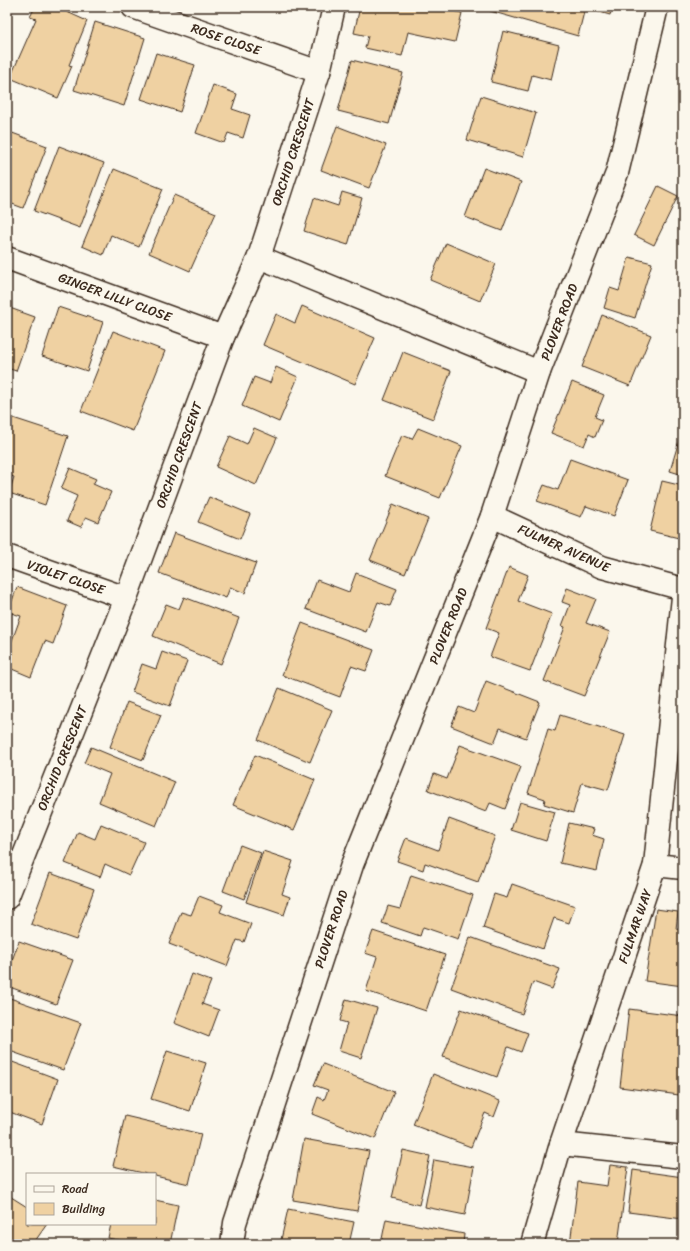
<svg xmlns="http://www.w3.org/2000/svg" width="690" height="1251" viewBox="0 0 690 1251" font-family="Sriracha,sans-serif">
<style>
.building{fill:#efd1a2;stroke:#3b2a1e}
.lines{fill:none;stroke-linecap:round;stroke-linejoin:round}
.minor-casing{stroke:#3b2a1e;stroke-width:25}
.minor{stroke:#fbf7ec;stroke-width:22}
.labels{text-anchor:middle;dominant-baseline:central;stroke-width:4;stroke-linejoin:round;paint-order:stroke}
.street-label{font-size:13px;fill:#3b2a1e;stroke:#fbf7ec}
</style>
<rect width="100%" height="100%" fill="#fbf7ec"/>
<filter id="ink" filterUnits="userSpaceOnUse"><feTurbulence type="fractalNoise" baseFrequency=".025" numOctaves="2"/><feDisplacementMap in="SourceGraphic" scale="8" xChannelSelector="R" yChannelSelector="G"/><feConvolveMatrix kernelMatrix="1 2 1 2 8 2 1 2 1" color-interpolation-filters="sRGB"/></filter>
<g filter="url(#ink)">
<g class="building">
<path d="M35 7H56L87 21 69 65 72 66 58 98 10 78 36 19 30 17Z"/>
<path d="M360 7H437L462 13 455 42 408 32 402 56 365 48 368 36 354 33Z"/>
<path d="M491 7H612L610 15 585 8 578 36 490 11Z"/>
<path d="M95 22 145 38 124 106 74 90Z"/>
<path d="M503 31 559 45 551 80 532 75 528 91 491 82Z"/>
<path d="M156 53 195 65 180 112 141 99Z"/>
<path d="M352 60 403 73 389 124 338 111Z"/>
<path d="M213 85 237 94 232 109 250 115 243 138 228 133 224 143 196 133Z"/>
<path d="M481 96 536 113 523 157 467 140Z"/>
<path d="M337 126 386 145 369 188 321 170Z"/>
<path d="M7 131 47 146 23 208 7 202Z"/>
<path d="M59 146 104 163 80 228 34 211Z"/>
<path d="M484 168 521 182 502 231 465 217Z"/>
<path d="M114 169 163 189 139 247 111 235 103 255 82 246Z"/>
<path d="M658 186 678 196 654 245 634 235Z"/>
<path d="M342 192 362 198 348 245 304 231 314 198 338 206Z"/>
<path d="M174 195 216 213 190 271 149 253Z"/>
<path d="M446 243 496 264 480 301 430 280Z"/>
<path d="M629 257 652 263 635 318 604 308 610 288 619 291Z"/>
<path d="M302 306 375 338 355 384 263 345 276 314 295 323Z"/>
<path d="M7 307 35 317 16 371 7 368Z"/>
<path d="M58 307 103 322 87 371 42 356Z"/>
<path d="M602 315 651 335 630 386 582 367Z"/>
<path d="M113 331 165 351 133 431 81 411Z"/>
<path d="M403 352 451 371 433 419 384 400Z"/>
<path d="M276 367 298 377 279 422 242 406 254 377 270 383Z"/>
<path d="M572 382 604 395 595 417 602 420 595 437 589 434 584 446 551 433Z"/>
<path d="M10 417 68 436 45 505 9 493 14 477 7 475V425Z"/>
<path d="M683 427V475L670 471Z"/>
<path d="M254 428 277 438 256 485 216 467 230 436 247 444Z"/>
<path d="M418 428 462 446 440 498 385 476 402 435 412 439Z"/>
<path d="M570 459 628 480 614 516 586 506 581 517 537 501 544 485 558 490Z"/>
<path d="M70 468 96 479 93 484 111 492 98 522 86 517 81 527 67 521 77 496 61 489Z"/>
<path d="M662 481 683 486V539L650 531Z"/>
<path d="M209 497 250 514 240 539 198 522Z"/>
<path d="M393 504 428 519 405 574 370 560Z"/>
<path d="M174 533 256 563 245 593 230 587 226 598 159 573Z"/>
<path d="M509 567 528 575 518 601 552 614 530 671 490 657 499 633 486 628Z"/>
<path d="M356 573 397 589 390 606 378 602 366 632 306 609 317 580 349 592Z"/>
<path d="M17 587 67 606 53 644 45 641 31 677 7 667V654L21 616 8 612Z"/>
<path d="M567 588 596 599 586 623 610 632 584 696 544 681 565 627 562 626 570 605 562 602Z"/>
<path d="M184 597 239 618 221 664 153 636 166 604 179 609Z"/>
<path d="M302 623 374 650 366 671 351 666 340 697 282 675Z"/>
<path d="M162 652 187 661 170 706 132 692 142 664 156 669Z"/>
<path d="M486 681 540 702 526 738 500 728 494 743 451 726 459 707 474 713Z"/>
<path d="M279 688 332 710 310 762 258 740Z"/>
<path d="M127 702 161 715 143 760 110 747Z"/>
<path d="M560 715 625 735 608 790 582 783 573 813 544 804 545 799 528 793 548 729 555 731Z"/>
<path d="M460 745 521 767 505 809 490 803 486 812 428 790 434 774 447 779Z"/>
<path d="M91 747 175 782 156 826 99 802 110 774 84 763Z"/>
<path d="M255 755 315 780 294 830 233 805Z"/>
<path d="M520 802 555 812 546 841 511 830Z"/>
<path d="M449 819 495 836 478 882 425 863 423 870 397 861 406 838 438 850Z"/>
<path d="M569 823 594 829 592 835 604 839 597 871 560 863Z"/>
<path d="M101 824 144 842 129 875 105 864 100 877 65 863 78 832 95 839Z"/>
<path d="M240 845 261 853 244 899 223 891Z"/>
<path d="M263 851 293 861 282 894 290 897 284 915 246 902Z"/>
<path d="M50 873 94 889 76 940 31 924Z"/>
<path d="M411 875 473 895 458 939 423 927 420 936 382 923 388 906 400 909Z"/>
<path d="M512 884 575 906 569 923 554 918 543 949 483 928 494 894 507 898Z"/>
<path d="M199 896 223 905 220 912 251 924 244 942 237 940 227 966 169 944 181 912 191 915Z"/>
<path d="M656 909 678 912 676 929 683 930V986L645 981Z"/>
<path d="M373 931 445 955 426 1011 366 991 377 957 365 953Z"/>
<path d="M470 937 560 969 552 989 533 982 522 1014 451 988Z"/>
<path d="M19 941 73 960 56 1004 7 986V974Z"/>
<path d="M192 974 211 981 202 1004 219 1010 209 1037 174 1023Z"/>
<path d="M7 997 81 1023 63 1070 7 1050Z"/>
<path d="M346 999 377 1008 361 1058 339 1051 347 1023 340 1021Z"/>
<path d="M461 1009 528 1033 521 1052 508 1047 497 1077 443 1057Z"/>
<path d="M629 1009 683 1016V1065L679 1095 620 1087Z"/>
<path d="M167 1051 206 1063 190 1111 151 1099Z"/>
<path d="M7 1060 58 1079 42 1124 7 1111Z"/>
<path d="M323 1064 394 1092 375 1139 312 1114 318 1097 324 1100 328 1090 314 1085Z"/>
<path d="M433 1074 500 1101 494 1117 485 1113 471 1147 413 1125Z"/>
<path d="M125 1116 201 1134 189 1184 155 1176V1174H147L113 1166Z"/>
<path d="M304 1139 369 1151 357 1211 293 1200Z"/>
<path d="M403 1150 430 1156 419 1205 392 1198Z"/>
<path d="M434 1160 474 1167 465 1215 425 1207Z"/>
<path d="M610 1165 628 1167 618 1244H570L578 1182 607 1186Z"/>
<path d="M633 1170 683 1177V1219L628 1212Z"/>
<path d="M8 1195 27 1207V1224H47L33 1244H7Z"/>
<path d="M155 1200 178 1205 170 1244H138L108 1238 111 1224H155Z"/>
<path d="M288 1209 354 1222 349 1244H280Z"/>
<path d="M386 1219 464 1234 463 1244H381Z"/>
</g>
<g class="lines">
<defs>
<g id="minor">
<path d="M133 7 319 72"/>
<path d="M259 257 539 372"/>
<path d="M7 258 223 337"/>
<path d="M492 516 602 567 683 589"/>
<path d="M7 556 126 598"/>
<path d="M655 865 683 868"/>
<path d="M7 898 126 598 223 337 259 257 319 72 334 7"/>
<path d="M561 1144 683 1157"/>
<path d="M232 1244 235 1223 352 865 492 516 539 372 617 173 657 7"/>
<path d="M532 1244 561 1144 655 865 683 597"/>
</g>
</defs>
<use href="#minor" class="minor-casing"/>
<use href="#minor" class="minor"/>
</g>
</g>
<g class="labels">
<g class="street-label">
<text transform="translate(226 39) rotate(19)">ROSE CLOSE</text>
<text transform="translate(293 152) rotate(-72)">ORCHID CRESCENT</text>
<text transform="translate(115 297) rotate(20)">GINGER LILLY CLOSE</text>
<text transform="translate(559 322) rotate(-69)">PLOVER ROAD</text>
<text transform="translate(179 455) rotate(-70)">ORCHID CRESCENT</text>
<text transform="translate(564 548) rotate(24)">FULMER AVENUE</text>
<text transform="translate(66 577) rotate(19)">VIOLET CLOSE</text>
<text transform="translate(448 626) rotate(-68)">PLOVER ROAD</text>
<text transform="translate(62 758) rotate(-68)">ORCHID CRESCENT</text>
<text transform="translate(635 926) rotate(-71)">FULMAR WAY</text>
<text transform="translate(331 929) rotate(-72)">PLOVER ROAD</text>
</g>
</g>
<rect width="690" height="1251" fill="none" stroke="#fbf7ec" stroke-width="24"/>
<rect x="12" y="12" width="666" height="1227" fill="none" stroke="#3b2a1e" stroke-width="1.5" filter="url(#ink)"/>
<rect x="26" y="1173" width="130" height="52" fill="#fbf7ec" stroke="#aea59a"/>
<rect x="34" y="1186" width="20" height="6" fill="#fbf7ec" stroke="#aea59a"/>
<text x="62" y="1193" font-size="12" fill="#3b2a1e">Road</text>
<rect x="34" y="1203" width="20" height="12" fill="#efd1a2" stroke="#aea59a"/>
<text x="62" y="1213" font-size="12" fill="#3b2a1e">Building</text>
</svg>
